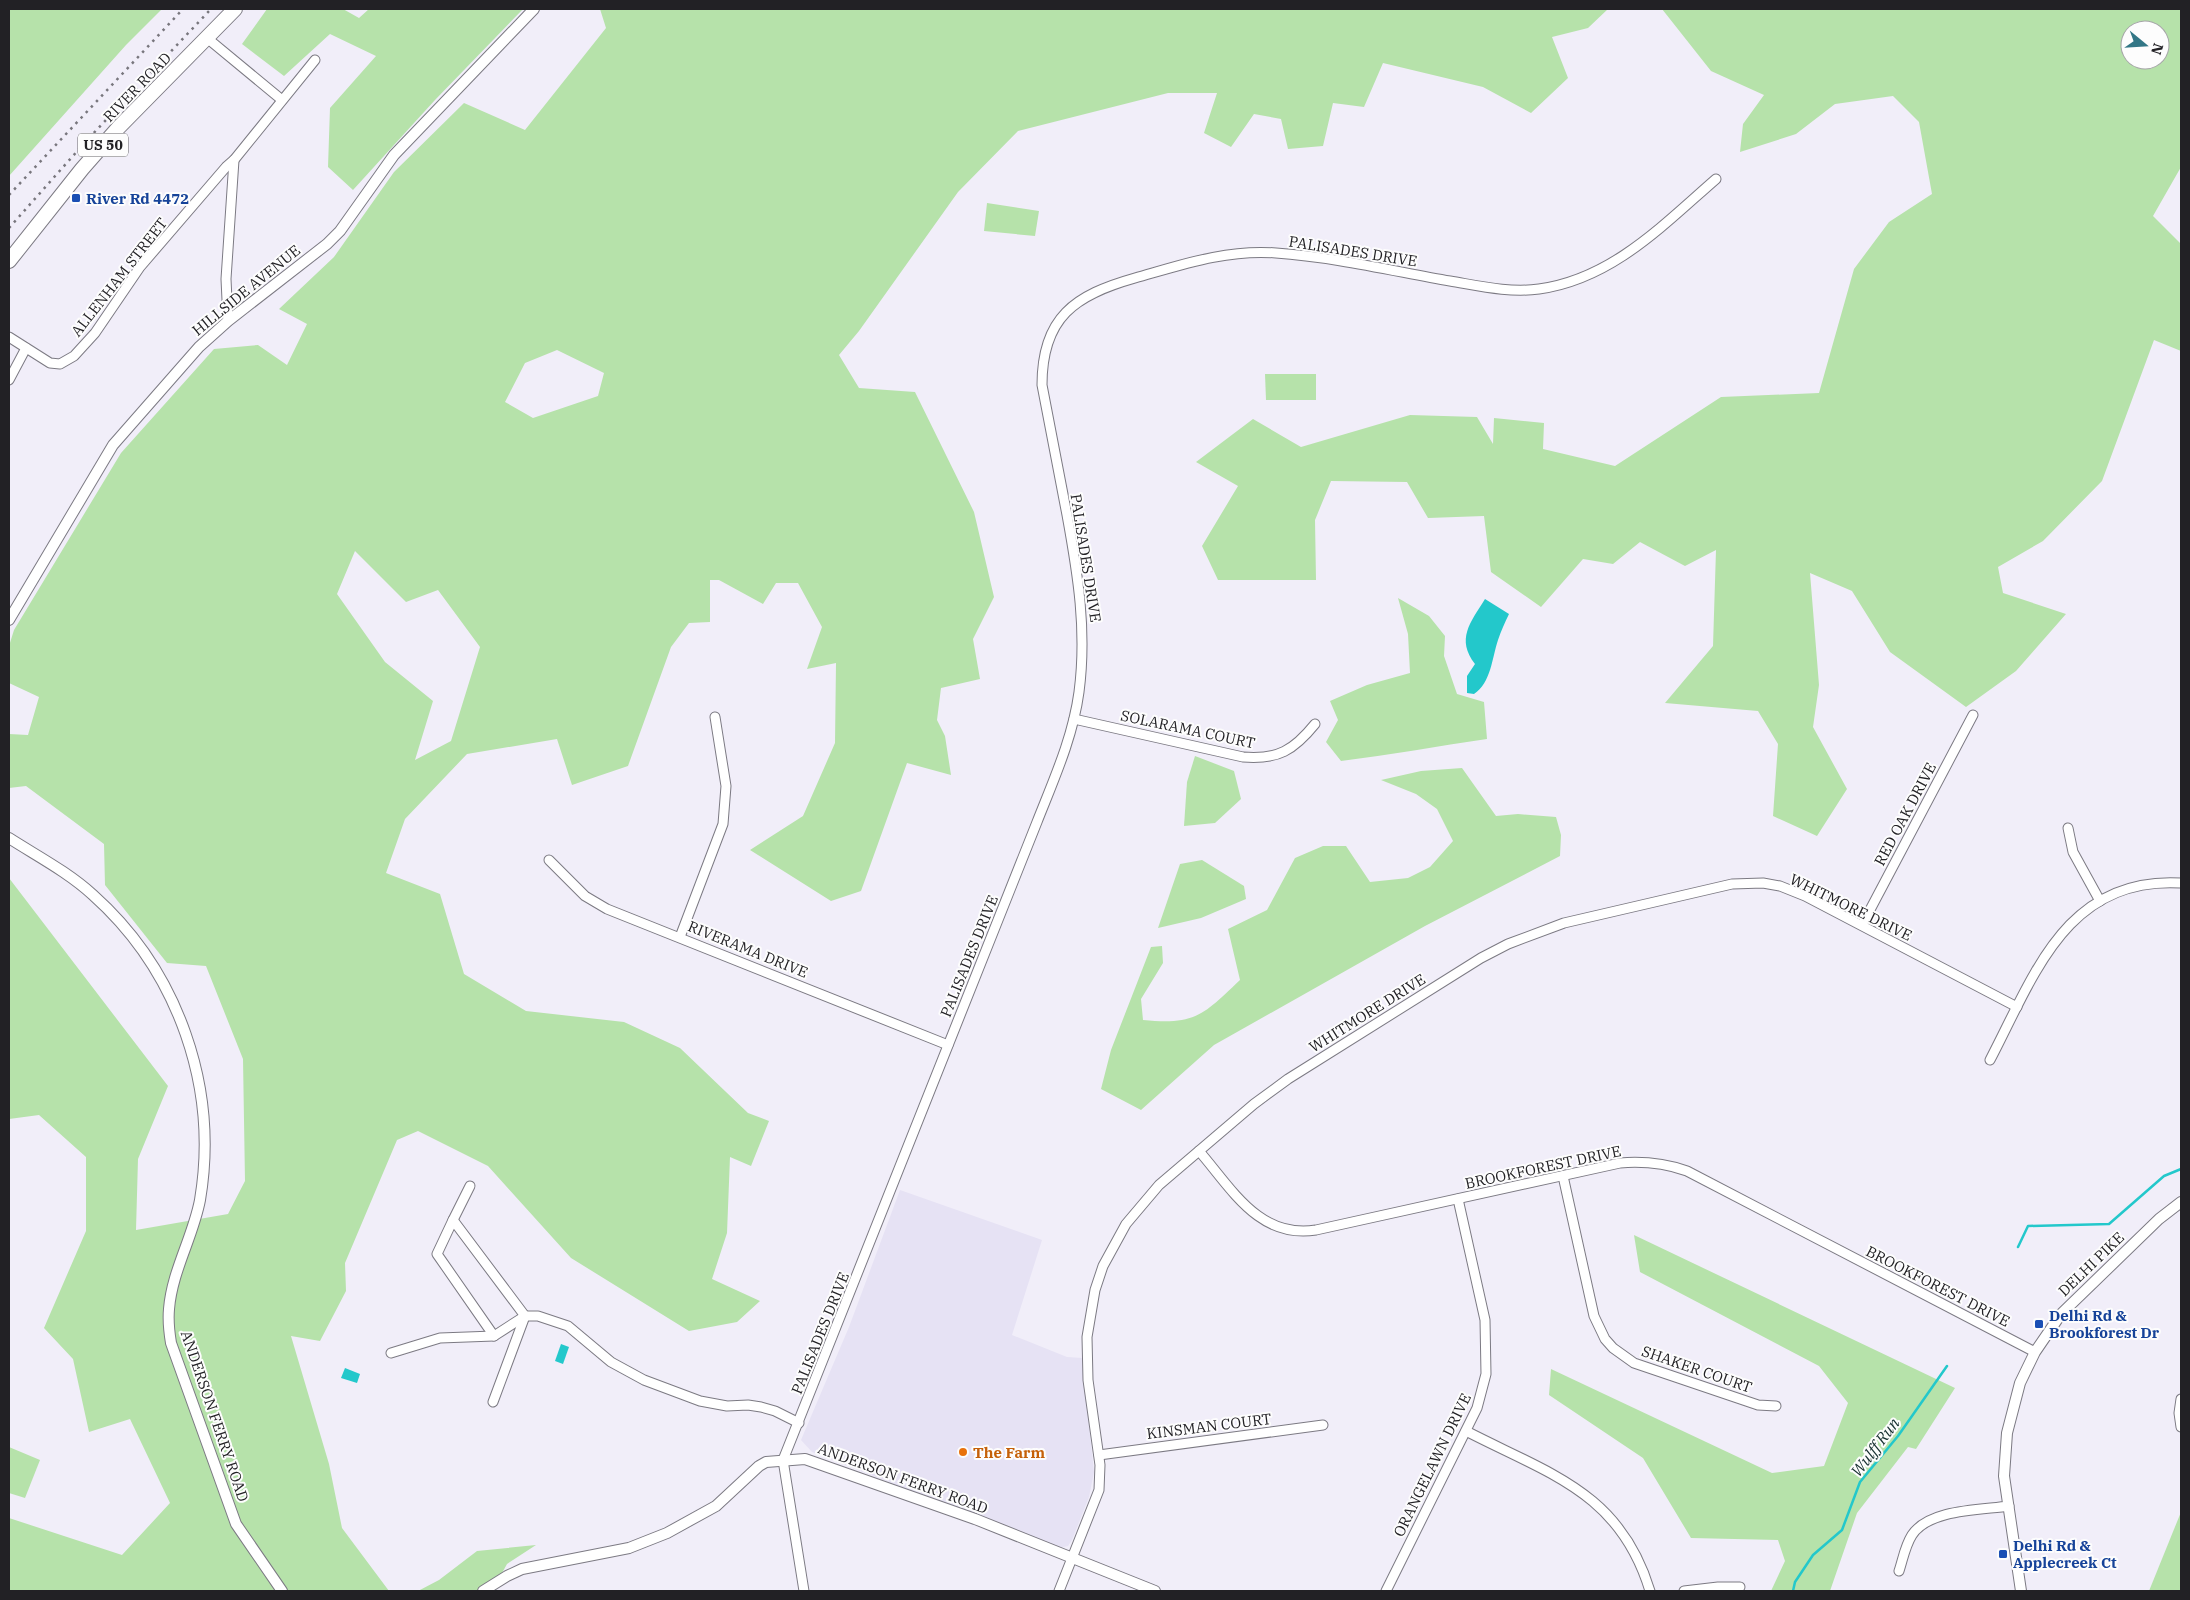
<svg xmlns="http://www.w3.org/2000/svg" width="2190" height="1600" viewBox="0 0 2190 1600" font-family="'IBM Plex Serif',serif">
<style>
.built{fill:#e6e2f4}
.green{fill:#b6e2aa;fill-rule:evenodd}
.water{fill:#23c8cb}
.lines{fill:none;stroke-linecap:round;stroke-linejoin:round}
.stream{stroke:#23c8cb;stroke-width:2.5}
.minor-casing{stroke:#7c7a83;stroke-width:11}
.tertiary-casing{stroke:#7c7a83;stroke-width:12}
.primary-casing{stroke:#7c7a83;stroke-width:16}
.minor{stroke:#fff;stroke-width:9}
.tertiary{stroke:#fff;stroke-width:10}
.primary{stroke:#fff;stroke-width:14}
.rail{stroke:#78767d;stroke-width:2.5;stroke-dasharray:2.5 5;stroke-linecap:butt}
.transit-dot{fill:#1a4fb4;stroke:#fdfdfd;stroke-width:2}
.food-dot{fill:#e8710a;stroke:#fdfdfd;stroke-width:2}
.labels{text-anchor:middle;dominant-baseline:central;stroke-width:4;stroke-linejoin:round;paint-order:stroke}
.shield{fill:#fdfdfd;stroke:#646366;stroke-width:1}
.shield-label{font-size:14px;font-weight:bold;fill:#222125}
.street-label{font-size:15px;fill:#222125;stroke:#fdfdfd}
.transit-label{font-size:15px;font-weight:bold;fill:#164399;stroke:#fdfdfd;text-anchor:start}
.food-label{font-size:15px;font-weight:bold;fill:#c56008;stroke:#fdfdfd;text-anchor:start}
.water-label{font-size:16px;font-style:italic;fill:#173030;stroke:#fdfdfd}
</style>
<rect width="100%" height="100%" fill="#f1eef9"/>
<path class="built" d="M900 1190 1042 1240 1012 1335 1067 1357 1082 1358 1094 1472 1089 1497 1072 1540 1068 1546 1058 1548 812 1452 801 1440 849 1327Z"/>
<g class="green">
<path d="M9 9H162L126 45 9 176Z"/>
<path d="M267 9H343L359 18 369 9H523L435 100 353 190 328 167 330 108 376 56 330 34 284 76 242 44Z"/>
<path d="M600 9H1608L1588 28 1552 37 1568 78 1531 113 1483 87 1383 63 1364 107 1333 103 1323 146 1288 149 1281 119 1254 114 1231 147 1204 133 1217 93H1168L1018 131 958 192 859 331 839 355 859 388 915 392 974 512 994 597 973 639 980 679 941 688 937 720 945 736 951 775 907 763 861 891 831 901 750 850 803 816 835 743 836 663 807 669 822 627 798 583H776L763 604 719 580H710V622L689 623 671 647 628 766 572 785 557 739 467 754 405 819 386 873 440 894 464 974 526 1011 624 1022 680 1048 748 1113 769 1121 751 1166 730 1157 727 1233 712 1279 760 1301 737 1322 689 1331 571 1258 488 1166 418 1131 397 1140 345 1263 346 1291 320 1341 291 1336 329 1464 342 1528 389 1591H9V1518L122 1555 170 1503 130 1419 89 1432 73 1359 44 1328 86 1231V1157L39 1115 9 1119V878L168 1086 138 1159 136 1230 228 1214 245 1181 243 1059 206 966 167 963 105 885 104 844 26 786 9 788V734L28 735 39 697 9 683V646L14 630 121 453 214 349 258 345 287 365 307 324 279 309 334 257 394 172 464 103 525 130 606 28ZM557 350 604 373 598 396 533 418 505 402 525 363ZM355 551 406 602 438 590 480 647 451 741 415 760 433 701 385 662 337 594Z"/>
<path d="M1662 9H2181V167L2153 216 2181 244V351L2154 340 2102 481 2043 541 1998 567 2003 593 2066 614 2016 671 1966 707 1890 652 1852 591 1810 573 1819 685 1813 727 1847 789 1817 836 1773 816 1778 744 1758 711 1665 703 1713 646 1716 550 1685 566 1640 542 1613 564 1583 559 1541 607 1491 572 1484 516 1428 518 1407 482 1331 481 1315 520 1316 580H1218L1202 546 1238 486 1196 462 1253 419 1301 447 1410 415 1477 417 1493 444 1494 418 1544 423 1543 449 1615 466 1721 397 1819 393 1854 269 1889 222 1932 194 1919 122 1893 96 1835 104 1796 134 1740 152 1743 124 1764 95 1711 71ZM2130 30H2160V60H2130Z"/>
<path d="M987 203 1039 211 1035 236 984 231Z"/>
<path d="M1265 374H1316V400H1266Z"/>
<path d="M1398 598 1429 616 1445 636 1444 656 1457 694 1484 702 1487 739C1438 746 1390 755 1341 761L1326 742 1338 720 1330 701 1367 685 1410 673 1408 634Z"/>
<path d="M1195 756 1234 771 1241 799 1215 823 1184 826 1187 782Z"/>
<path d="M1462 768 1496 816 1518 814 1556 817 1561 835 1560 856 1425 926 1214 1045 1141 1110 1101 1089 1111 1050 1151 947 1162 946 1163 963 1141 999 1143 1020C1196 1025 1203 1015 1240 980L1228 929 1267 910 1295 858 1323 846H1346L1370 882 1408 878 1430 867 1453 841 1437 809 1416 794 1381 780 1421 771Z"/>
<path d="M1202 860 1244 886 1246 899 1201 918 1158 928 1180 864Z"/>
<path d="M1634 1235 1955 1388 1916 1449 1908 1447 1857 1513 1830 1591H1771L1785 1561 1778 1540 1691 1538 1643 1458 1549 1395 1551 1369 1772 1473 1824 1466 1848 1403 1819 1366 1640 1272Z"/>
<path d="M9 1447 40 1460 25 1498 9 1493Z"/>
<path d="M2181 1512V1591H2149Z"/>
<path d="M536 1545 507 1564 492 1591H418L439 1580 477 1551Z"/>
</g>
<g class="water">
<path d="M1485 599 1509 614C1505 622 1501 631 1498 640 1492 658 1491 683 1474 694L1467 693V676L1475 664C1456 639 1470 623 1485 599Z"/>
<path d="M561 1344 569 1347 563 1364 555 1361Z"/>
<path d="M345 1368 360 1374 357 1383 341 1378Z"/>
</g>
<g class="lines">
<g class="stream">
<path d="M2018 1247 2028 1226 2109 1224 2164 1176 2181 1169"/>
<path d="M1793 1591 1795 1582 1813 1555 1842 1530 1860 1482 1898 1436 1947 1366"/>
</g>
<defs>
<g id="minor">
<path d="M207 38 282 100"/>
<path d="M228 321 226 279 234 160"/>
<path d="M9 337 50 363 60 364 74 356 95 333 140 267 226 167 234 160 315 60"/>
<path d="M9 380 26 348"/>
<path d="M1074 719 1243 757C1278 760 1294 750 1315 724"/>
<path d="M2068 828 2073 852 2100 901"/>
<path d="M549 860 585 896 607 909 948 1045"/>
<path d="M1862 925 1973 715"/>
<path d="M680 937 723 824 726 786 715 717"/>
<path d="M1990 1060C2034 976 2066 876 2181 883"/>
<path d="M1199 1151C1232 1189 1259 1239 1316 1230L1620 1163C1644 1161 1664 1163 1687 1171L2035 1352"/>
<path d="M1563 1176 1594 1316 1605 1339 1613 1348 1634 1363 1758 1405 1776 1406"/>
<path d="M453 1220 470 1186"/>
<path d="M391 1353 440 1338 494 1336 525 1316H538L568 1326 611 1362 644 1380 700 1401 727 1406 748 1405 761 1407 775 1411 799 1423"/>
<path d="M2181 1399 2179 1413 2181 1427"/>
<path d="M493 1402 525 1316 453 1220 437 1254 494 1336"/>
<path d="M1466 1431C1549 1474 1620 1492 1650 1591"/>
<path d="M1099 1455 1323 1425"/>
<path d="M1899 1571C1903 1559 1905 1546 1912 1535 1929 1509 1981 1510 2009 1506"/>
<path d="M804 1591 783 1460 1037 822C1054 779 1073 737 1079 692 1087 631 1078 575 1067 515 1059 472 1050 428 1042 385 1042 317 1075 295 1135 278 1181 265 1227 249 1276 253 1334 257 1393 271 1450 281 1480 286 1509 293 1539 289 1612 279 1663 225 1716 179"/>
<path d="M1059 1591 1099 1490 1100 1465 1088 1380 1087 1337 1095 1290 1103 1266 1126 1224 1159 1185 1254 1104 1288 1079 1481 958 1508 944 1564 923 1732 884 1763 883 1780 886 1805 896 2017 1007"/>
<path d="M1386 1591 1477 1408 1486 1374 1485 1320 1458 1199"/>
<path d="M1684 1591 1718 1587H1740"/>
</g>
<g id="tertiary">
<path d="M9 620 113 445 199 347 228 321 327 244 340 231 394 155 534 9"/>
<path d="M9 838C37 856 68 872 93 895 178 971 219 1087 200 1200 193 1237 172 1271 169 1309 168 1320 169 1331 171 1343L236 1524 282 1591"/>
<path d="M483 1591 507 1576 522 1569 629 1548 667 1533 716 1506 759 1466 766 1462 805 1459 975 1519 1155 1591"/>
<path d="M2021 1591 2004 1476 2007 1433 2020 1383 2035 1352 2061 1314 2159 1219 2181 1202"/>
</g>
<path id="primary" d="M9 261 82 169 118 128 235 9"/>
</defs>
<use href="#minor" class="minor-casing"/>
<use href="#tertiary" class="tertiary-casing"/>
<use href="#primary" class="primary-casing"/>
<use href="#minor" class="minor"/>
<use href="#tertiary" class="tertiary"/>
<use href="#primary" class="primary"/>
<g class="rail">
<path d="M9 195 183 9"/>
<path d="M9 228 88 139 211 9"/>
</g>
</g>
<g class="transit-dot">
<rect x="71" y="193" width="10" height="10" rx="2.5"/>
<rect x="2034" y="1319" width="10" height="10" rx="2.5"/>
<rect x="1998" y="1549" width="10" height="10" rx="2.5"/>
</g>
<circle class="food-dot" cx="963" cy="1452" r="5"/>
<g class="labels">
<rect class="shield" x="78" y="133.5" width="50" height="23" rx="4"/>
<g class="shield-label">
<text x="103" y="145">US 50</text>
</g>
<g class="street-label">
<text transform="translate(137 87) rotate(-46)">RIVER ROAD</text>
<text transform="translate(1353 251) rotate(9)">PALISADES DRIVE</text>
<text transform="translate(119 277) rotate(-52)">ALLENHAM STREET</text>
<text transform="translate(246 290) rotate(-39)">HILLSIDE AVENUE</text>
<text transform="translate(1086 558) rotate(81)">PALISADES DRIVE</text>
<text transform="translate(1188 729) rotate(12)">SOLARAMA COURT</text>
<text transform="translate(1905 814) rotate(-62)">RED OAK DRIVE</text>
<text transform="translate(1851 907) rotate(26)">WHITMORE DRIVE</text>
<text transform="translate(748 949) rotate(22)">RIVERAMA DRIVE</text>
<text transform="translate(969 956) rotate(-68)">PALISADES DRIVE</text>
<text transform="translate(1367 1013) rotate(-32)">WHITMORE DRIVE</text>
<text transform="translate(1543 1167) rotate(-12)">BROOKFOREST DRIVE</text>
<text transform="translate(2091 1264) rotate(-44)">DELHI PIKE</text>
<text transform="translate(1938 1286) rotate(27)">BROOKFOREST DRIVE</text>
<text transform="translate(820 1333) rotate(-68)">PALISADES DRIVE</text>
<text transform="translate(1697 1369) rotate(19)">SHAKER COURT</text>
<text transform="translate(215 1416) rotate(71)">ANDERSON FERRY ROAD</text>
<text transform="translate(1209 1426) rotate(-7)">KINSMAN COURT</text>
<text transform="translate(1432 1465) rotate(-64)">ORANGELAWN DRIVE</text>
<text transform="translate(903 1478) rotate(20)">ANDERSON FERRY ROAD</text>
</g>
<g class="transit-label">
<text x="86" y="198">River Rd 4472</text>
<text x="2049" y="1315">Delhi Rd &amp;<tspan x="2049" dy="17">Brookforest Dr</tspan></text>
<text x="2013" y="1545">Delhi Rd &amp;<tspan x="2013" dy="17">Applecreek Ct</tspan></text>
</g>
<g class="food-label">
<text x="973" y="1452">The Farm</text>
</g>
<g class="water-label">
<text transform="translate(1875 1447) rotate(-53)">Wulff Run</text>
</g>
</g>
<rect width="2190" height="1600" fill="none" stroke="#222125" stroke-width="20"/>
<g transform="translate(2145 45) rotate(108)"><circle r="24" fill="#fdfdfd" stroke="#a5a5a7"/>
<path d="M0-4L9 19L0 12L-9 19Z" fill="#337786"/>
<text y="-8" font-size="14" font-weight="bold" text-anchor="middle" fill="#222125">N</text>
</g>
</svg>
